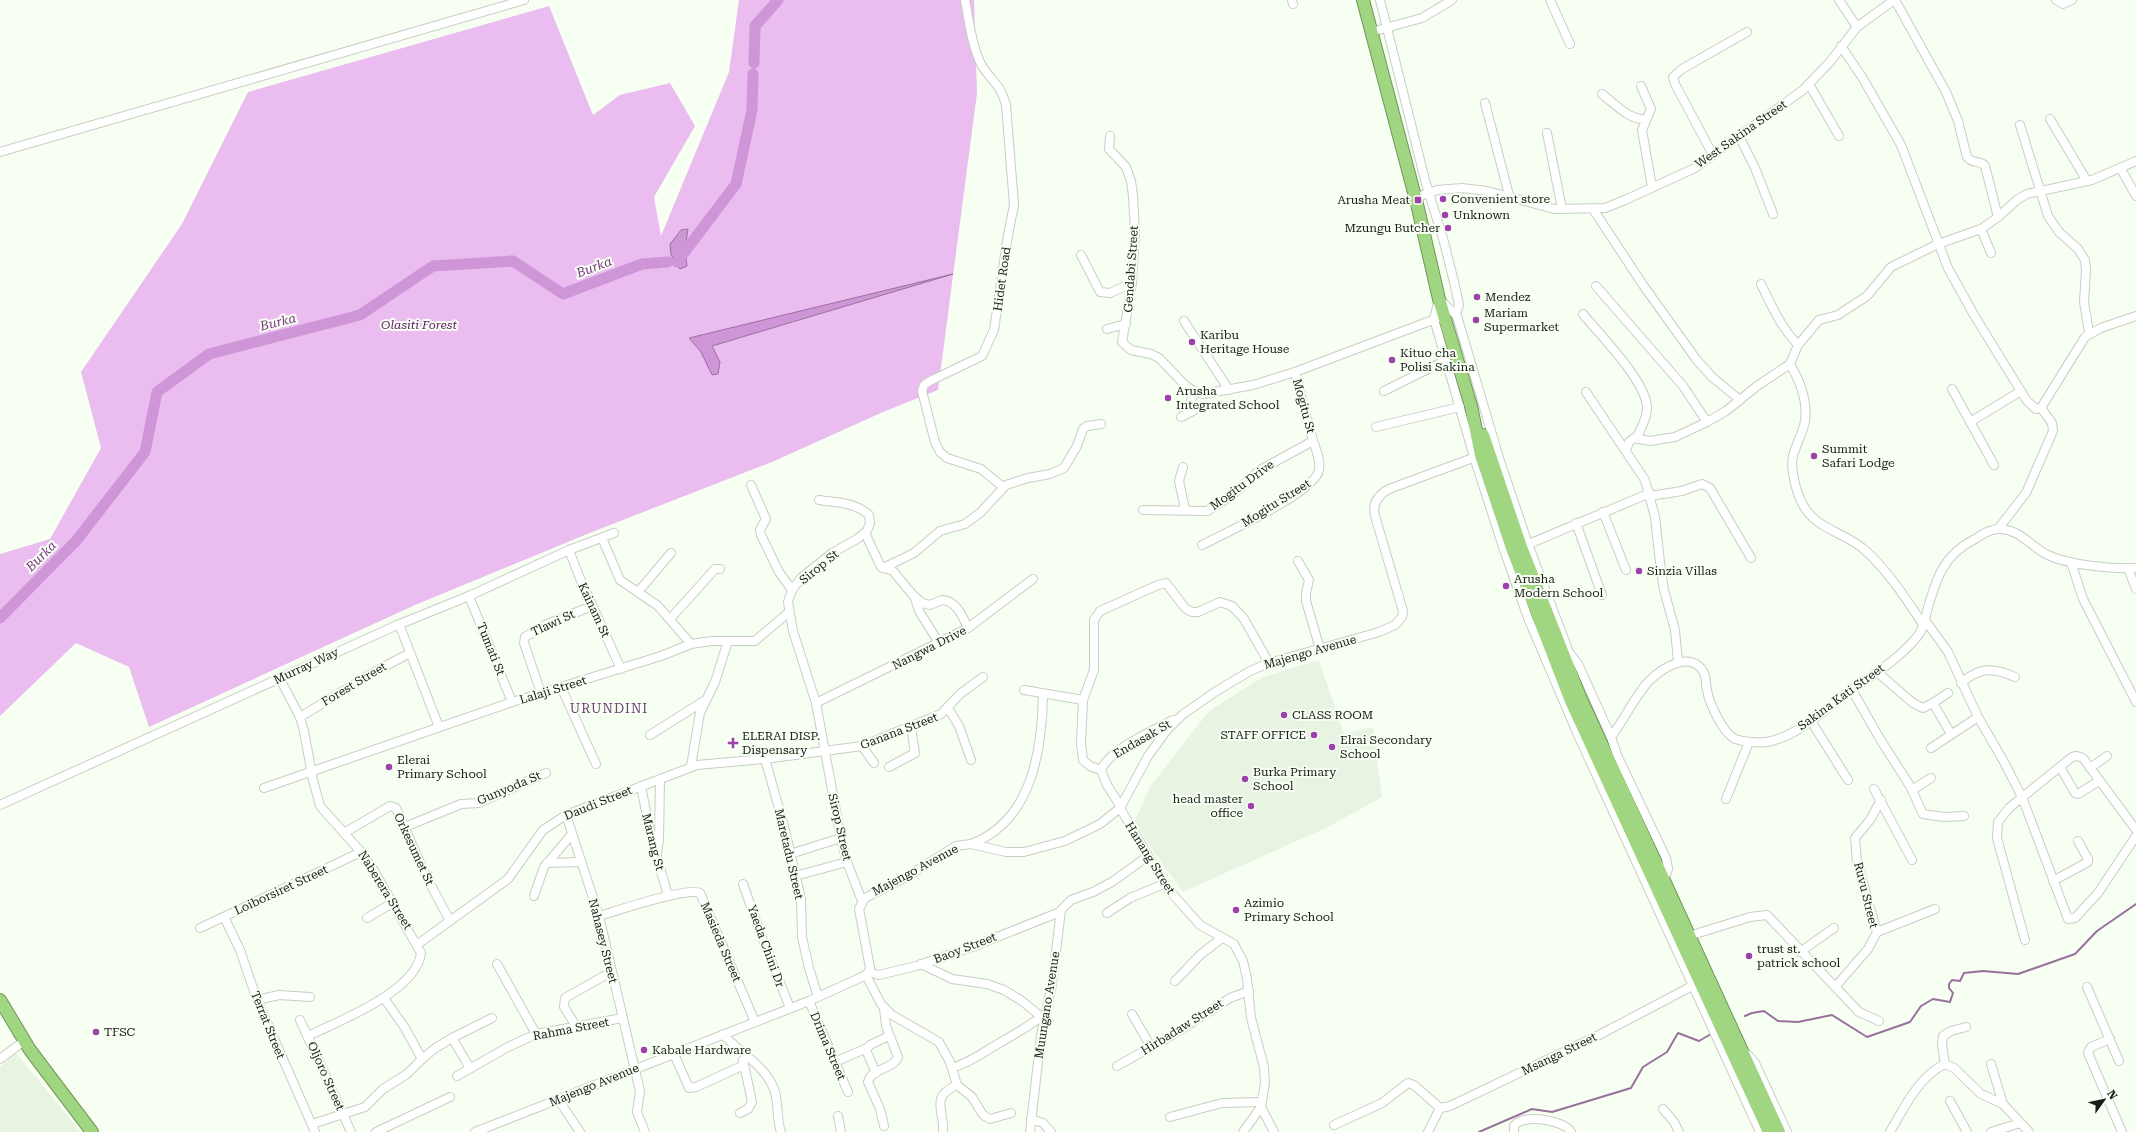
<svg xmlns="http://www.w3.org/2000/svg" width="2136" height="1132" viewBox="0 0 2136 1132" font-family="'Roboto Serif',serif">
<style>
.built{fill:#e8f4e2}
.green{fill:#eabcf0}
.water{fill:#ce96d6;stroke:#98719d}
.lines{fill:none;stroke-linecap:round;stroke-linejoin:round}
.stream{stroke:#98719d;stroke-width:2}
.river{stroke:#ce96d6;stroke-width:11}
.minor-casing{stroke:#c7cfc4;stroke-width:10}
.highway-casing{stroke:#71955c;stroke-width:14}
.minor{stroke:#fff;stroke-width:8}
.highway{stroke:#a0d681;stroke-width:12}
.poi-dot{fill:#9d41aa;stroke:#f7fff3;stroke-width:1.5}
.labels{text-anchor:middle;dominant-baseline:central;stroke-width:4;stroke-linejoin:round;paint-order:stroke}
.street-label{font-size:12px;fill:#191c18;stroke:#f7fff3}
.poi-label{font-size:12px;fill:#191c18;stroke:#f7fff3;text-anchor:start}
.park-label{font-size:12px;font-style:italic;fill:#5c1966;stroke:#f7fff3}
.water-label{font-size:13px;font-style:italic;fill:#7a3783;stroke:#f7fff3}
.neighbourhood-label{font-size:13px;letter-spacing:1px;fill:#714277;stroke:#f7fff3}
</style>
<rect width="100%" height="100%" fill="#f7fff3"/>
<g class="built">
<path d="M1319 660 1344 734 1373 727 1382 797 1328 827 1183 892 1151 848 1135 821 1149 788 1209 711 1259 679 1262 684 1260 678Z"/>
<path d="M16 1053 81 1132H0V1067Z"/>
</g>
<path class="green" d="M739 0H974L977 93 938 390 883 412 772 462 592 532 415 605 149 727 129 667 76 643 0 716V554L50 539 101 448 81 372 182 224 248 92 549 6 593 115 620 95 670 83 695 126 654 197 661 236 729 72Z"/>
<g class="water">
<path d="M688 229 685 249 687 266 680 269 671 255 670 244 681 230Z"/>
<path d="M953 274 712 346 720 362 718 374 712 375 701 352 689 338Z"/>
</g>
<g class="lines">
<g class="stream">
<path d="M1745 1016 1752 1013 1764 1011 1778 1021 1798 1022 1832 1015 1867 1037 1910 1022 1921 1006 1933 999 1950 1002 1953 993 1949 988V984L1952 980 1960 981 1964 973 1983 971 2018 974 2075 954 2097 931 2136 904"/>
<path d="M1479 1132 1532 1109 1552 1112 1631 1088 1643 1067 1667 1052 1678 1033 1699 1041 1711 1034"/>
</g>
<g class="river">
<path d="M754 63 755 26 778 0"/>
<path d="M677 262 736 184 752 110 753 74"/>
<path d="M0 618 76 541 145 452 157 392 209 354 360 315 433 266 513 261 563 294 642 264 668 262"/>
</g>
<defs>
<g id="minor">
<path d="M965 0C969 21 972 47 982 66 992 82 1000 83 1006 105L1014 205 1008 235 994 330 982 356 930 381 924 385 922 391 935 442 940 452 947 458 981 469 1003 487"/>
<path d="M1292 0 1293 4"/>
<path d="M1380 0 1425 180 1444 242 1455 286 1459 305 1456 314"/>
<path d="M1550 0 1570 44"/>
<path d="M1839 0 1857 27"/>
<path d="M1895 0 1946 92 1958 121 1967 157C1972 164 1981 160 1985 166L1998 217"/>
<path d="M2056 0 2063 4 2072 0"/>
<path d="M1371 32 1422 18 1452 0"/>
<path d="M1841 46 1862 77 1901 145 1948 268 1974 315 2027 401 2036 409 2041 408 2085 337 2101 328 2136 316"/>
<path d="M1809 84 1839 136"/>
<path d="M1641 86 1651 109 1642 130 1652 187"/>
<path d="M1602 94C1615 104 1629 120 1645 119"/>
<path d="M1485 103 1510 199"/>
<path d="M2050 119 2087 181"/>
<path d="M2020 125 2048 216 2059 232 2078 249 2085 260 2086 270 2084 302 2089 333"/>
<path d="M1547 133 1562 209"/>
<path d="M1110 136 1109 149 1126 167 1131 181 1133 196 1135 232 1132 283 1122 342 1131 350 1151 354 1159 358 1186 386 1195 392 1203 394 1253 385 1295 372 1438 318"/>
<path d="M1739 136 1755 168 1773 214"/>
<path d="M0 152 524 0"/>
<path d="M1713 155 1675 84 1673 77 1682 69 1747 32"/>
<path d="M2121 169 2136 196"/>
<path d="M1415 198 1437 190 1462 188 1487 191 1554 209 1605 208 1625 200 1695 168 1803 90 1829 63 1857 27 1894 0"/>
<path d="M1593 209 1643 285 1696 359 1712 377 1740 400"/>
<path d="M1981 229 1991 253"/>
<path d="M1081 255 1100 292 1110 293 1132 283"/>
<path d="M1761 284C1772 307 1781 327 1798 345"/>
<path d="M1596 286 1683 386 1707 422"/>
<path d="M1583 314C1600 335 1647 382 1647 408 1647 419 1641 428 1637 437"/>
<path d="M1184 321 1229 390"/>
<path d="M1107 329 1126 324"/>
<path d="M1790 364C1800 381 1808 400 1805 421 1803 433 1796 444 1793 456 1790 469 1796 491 1802 503 1815 530 1846 532 1866 551 1889 572 1907 600 1924 626"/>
<path d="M1952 389 1994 465"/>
<path d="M1384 391 1446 360"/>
<path d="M1586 392 1645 480 1655 517 1661 571 1664 590 1675 630 1678 662"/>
<path d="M1181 417 1193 411 1191 400 1195 392"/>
<path d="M1970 422 2021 391"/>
<path d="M1376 427 1460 407"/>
<path d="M1626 450 1629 442 1634 438 1650 441 1675 437 1707 422 1726 411 1757 386 1790 364 1798 345 1819 320 1838 315 1867 296 1891 267 1938 244 1981 229 1998 217 2018 199 2027 194 2092 180 2136 161"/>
<path d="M1183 467 1179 481 1185 509"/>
<path d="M751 485 766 519 760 530 761 535 779 572 792 590"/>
<path d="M1650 496 1682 491 1702 484 1710 488 1751 558"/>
<path d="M819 500C837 503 855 502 869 515L870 523 867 531 857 539 832 553 801 578 792 590 788 602 793 631 816 703 841 838 847 862 862 901"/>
<path d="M1143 510 1207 511 1231 496 1260 470 1313 441"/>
<path d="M1603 512 1626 570"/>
<path d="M1576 523 1602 595"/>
<path d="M1998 529 2026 493 2053 431 2052 423 2041 408"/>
<path d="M865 533 881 567 893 571 912 594 922 603 930 605 942 600C956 600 963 617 968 628"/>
<path d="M602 538 620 580 658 606 691 644"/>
<path d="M1202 545C1223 534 1316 492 1319 470 1321 459 1315 448 1312 437 1306 415 1300 394 1295 372"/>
<path d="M1524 546 1650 493"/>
<path d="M569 550 579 576 621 669"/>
<path d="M1298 561 1309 580 1306 593V601L1320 649"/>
<path d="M2071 562 2083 599 2136 702"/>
<path d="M883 568 914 553 940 531 965 524 980 513 1006 485 1028 478 1050 474 1064 468 1077 446 1083 429 1087 426 1101 424"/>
<path d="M2128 568 2136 589"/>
<path d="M638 592 671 553"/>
<path d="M469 596 512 702"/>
<path d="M915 598 919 611 939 643"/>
<path d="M670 619 715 569H720"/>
<path d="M1925 620 1948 652 1978 717 2004 762 2022 797 2068 919 2075 918 2098 893 2136 836"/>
<path d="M399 624 439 727"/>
<path d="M1568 651 1578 664 1611 737"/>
<path d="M1568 659 1567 647 1528 544 1499 458 1457 316 1439 299 1434 319 1474 457 1502 544 1528 618 1578 735 1760 1132"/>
<path d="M1877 672 1913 703 1923 708 1933 703 1948 693"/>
<path d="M280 679 300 717 304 731 313 780 320 806 361 852 373 869 421 953C417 991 339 1021 308 1036"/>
<path d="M1961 683C1980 667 1993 667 2015 677"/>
<path d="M561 687 596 764"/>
<path d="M1024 690 1083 700"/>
<path d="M1852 690 1880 739 1910 786 1923 814 1944 817 1964 816"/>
<path d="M541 693 524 643 525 637 545 625 592 606"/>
<path d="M816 703 968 628 1033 579"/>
<path d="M1933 703 1951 734"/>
<path d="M948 708 959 726 971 760"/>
<path d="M300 717 376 671 410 653"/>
<path d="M1811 721 1848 780"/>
<path d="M650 735 704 701"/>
<path d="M862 746 874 763"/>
<path d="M1931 748 1978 717"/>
<path d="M765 759 784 826 801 899 802 937 809 968 818 997"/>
<path d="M691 766 700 713 715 682 728 641"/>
<path d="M889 767 915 753 911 727"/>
<path d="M2060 767 2075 793 2078 794 2099 781"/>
<path d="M2090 768 2107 756"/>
<path d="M1101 770 1090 766 1083 760 1081 743 1083 700 1094 670V620L1100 611 1158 585 1166 583 1185 608 1192 612H1198L1220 602 1232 606 1244 619 1269 663"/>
<path d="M641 786 650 832 668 896"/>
<path d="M264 788 512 702 661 656 691 644 712 641H755L789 612"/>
<path d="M1874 789 1912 860"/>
<path d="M1912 790 1931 778"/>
<path d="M1726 799 1749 742"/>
<path d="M0 805 395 626 469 596 569 550 614 533"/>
<path d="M1121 807 1107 785 1101 770C1110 749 1152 731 1173 720"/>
<path d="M1120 808 1168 889 1200 925 1234 944 1243 961 1247 979 1251 1018 1264 1067 1265 1083 1261 1107 1243 1132"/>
<path d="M566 815 599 916 640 1091 637 1112 645 1132"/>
<path d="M405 827 461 804 479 803 546 773"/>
<path d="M344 833 390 806 396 808 426 876 450 921"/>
<path d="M971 844C1032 821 1042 751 1043 694"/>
<path d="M657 854 659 840 660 779"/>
<path d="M790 854 841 838"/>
<path d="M547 863 581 862"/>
<path d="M795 876 847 862"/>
<path d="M1664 880 1668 869 1666 858 1617 755 1611 737C1624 720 1635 696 1649 681 1662 668 1692 649 1704 673 1707 679 1705 684 1707 690 1709 703 1723 733 1735 739 1744 742 1758 743 1767 742 1798 736 1823 711 1847 693 1871 676 1898 660 1917 637 1923 630 1925 620 1927 611 1936 579 1943 555 1975 539 1981 535 1990 529 1998 529 2019 528 2031 547 2048 555 2068 565 2113 569 2136 568"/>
<path d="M2053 881 2088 862V859L2078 841"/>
<path d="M743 884 761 935 790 1008"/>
<path d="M534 896 544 867 572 834"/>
<path d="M1107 913 1130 898 1164 884"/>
<path d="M599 916C616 911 686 887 700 893L755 1022"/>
<path d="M224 917 240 950 257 1000 315 1132"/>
<path d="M367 918 394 902"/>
<path d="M200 928 361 852"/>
<path d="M1877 932 1935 909"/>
<path d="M1689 936 1750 917 1767 915 1859 1012 1879 1021"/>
<path d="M2025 940 1997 838 1998 822 2009 808 2072 757 2077 756 2083 758 2136 830"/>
<path d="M418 944 508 879 543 830 566 815 697 765 765 759 862 746 941 714 960 694 983 677"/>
<path d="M1800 952 1834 928"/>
<path d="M497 964 536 1034"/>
<path d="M921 964 952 979 987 984 1004 990 1022 1001 1044 1019"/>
<path d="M869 972 879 975 916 966 972 947 1060 912"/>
<path d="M866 975 881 1004 892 1015 939 1042 950 1062 957 1085 972 1097 983 1115 990 1119 1011 1113"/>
<path d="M1175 981 1200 955 1222 938"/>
<path d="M1836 986 1868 949 1877 932 1857 862 1855 838 1870 820 1881 800"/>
<path d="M2087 987 2119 1061"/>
<path d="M384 998 405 1028 422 1059"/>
<path d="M257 1000 279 995 310 997"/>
<path d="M809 1001 848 1092"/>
<path d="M884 1008 886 1026 898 1057C893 1070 871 1068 868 1082L880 1109 884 1126"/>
<path d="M1132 1014 1151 1047"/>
<path d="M300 1020 351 1132"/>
<path d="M576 1026 564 1007 565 998 611 972"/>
<path d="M723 1034C738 1052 765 1065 774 1089 779 1102 776 1118 781 1132"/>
<path d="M452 1038 470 1068"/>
<path d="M2110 1039 2091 1047 2088 1053 2122 1132"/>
<path d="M674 1054 689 1088 696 1087 744 1065"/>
<path d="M1747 1054 1755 1063 1787 1132"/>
<path d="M0 1059 24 1041"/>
<path d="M835 1062 867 1048"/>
<path d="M1945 1064 1942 1045 1943 1036 1951 1031 1966 1027"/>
<path d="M1991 1064 2003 1104"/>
<path d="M1117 1066 1169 1037 1230 998 1249 991"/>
<path d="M952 1068C969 1063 981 1054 996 1045 1012 1036 1026 1028 1041 1017"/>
<path d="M876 1073 866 1050 870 1045 889 1036"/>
<path d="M457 1076 508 1047 536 1034 622 1018"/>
<path d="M558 1099 580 1132"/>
<path d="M1950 1101 1967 1132"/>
<path d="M1261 1107 1274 1132"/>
<path d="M1440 1108 1450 1106 1599 1035 1696 984"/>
<path d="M1663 1109 1674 1122 1679 1132"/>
<path d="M740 1113 748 1109 752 1102 743 1060"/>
<path d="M838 1116 841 1132"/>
<path d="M1170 1117 1222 1103 1262 1102"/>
<path d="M1031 1119 1043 1123 1051 1132"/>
<path d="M312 1124 365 1107 383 1089 407 1074 422 1059 434 1049 452 1038 492 1018"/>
<path d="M1334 1125 1382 1103 1408 1083 1414 1085 1440 1108"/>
<path d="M376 1132 450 1097"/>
<path d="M475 1132 809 1001 862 977 868 973 870 968 859 909 865 898 908 876 956 846 971 844 1006 852H1024L1065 841 1100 824 1120 808 1148 756 1167 730 1182 715 1215 692 1250 671 1269 663 1379 632 1395 625 1402 617 1403 611 1375 516C1372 504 1378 495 1389 489L1481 455"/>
<path d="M943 1132C945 1112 929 1097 957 1085"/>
<path d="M1030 1132 1041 1035 1052 984 1061 910 1071 900 1093 892 1112 882 1148 856"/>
<path d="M1428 1132 1440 1108"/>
<path d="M1514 1132V1126C1523 1113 1564 1120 1571 1132"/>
<path d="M1890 1132C1904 1108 1919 1076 1945 1064L1954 1068 1981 1094 2003 1104 2029 1132"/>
<path d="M1991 1132 2020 1123"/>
</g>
<g id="highway">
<path d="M1363 0 1417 204 1439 299 1471 406 1481 455 1512 548 1571 701 1769 1132"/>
<path d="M1483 435 1521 547 1580 697 1779 1132"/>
<path d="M0 1000 30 1050 92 1132"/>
</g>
</defs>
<use href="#minor" class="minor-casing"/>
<use href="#highway" class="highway-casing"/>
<use href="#minor" class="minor"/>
<use href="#highway" class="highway"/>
</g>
<g class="poi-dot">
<circle cx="1443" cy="199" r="4"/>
<rect x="1414" y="196" width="8" height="8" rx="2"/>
<circle cx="1445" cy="215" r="4"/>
<circle cx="1448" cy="228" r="4"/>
<circle cx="1477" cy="297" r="4"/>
<circle cx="1476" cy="320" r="4"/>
<circle cx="1192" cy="342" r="4"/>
<circle cx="1392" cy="360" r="4"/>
<circle cx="1168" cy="398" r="4"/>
<circle cx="1814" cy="456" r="4"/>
<circle cx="1639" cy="571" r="4"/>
<circle cx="1506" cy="586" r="4"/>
<circle cx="1284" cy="715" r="4"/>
<circle cx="1314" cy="735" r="4"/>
<path d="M731 737h4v4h4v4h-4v4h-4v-4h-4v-4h4z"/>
<circle cx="1332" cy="747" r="4"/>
<circle cx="389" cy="767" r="4"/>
<circle cx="1245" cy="779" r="4"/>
<circle cx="1251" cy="806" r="4"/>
<circle cx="1236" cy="910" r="4"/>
<circle cx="1749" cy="956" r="4"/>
<circle cx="96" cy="1032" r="4"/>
<circle cx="644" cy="1050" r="4"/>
</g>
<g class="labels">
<g class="street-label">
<text transform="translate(1741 134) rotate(-35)">West Sakina Street</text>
<text transform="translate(1131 269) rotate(-86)">Gendabi Street</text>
<text transform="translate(1002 279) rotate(-82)">Hidet Road</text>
<text transform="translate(1304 406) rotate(75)">Mogitu St</text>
<text transform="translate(1242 485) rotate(-36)">Mogitu Drive</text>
<text transform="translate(1276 503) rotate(-32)">Mogitu Street</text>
<text transform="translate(819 567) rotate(-39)">Sirop St</text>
<text transform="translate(594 610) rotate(65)">Kainam St</text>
<text transform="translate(553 623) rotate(-25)">Tlawi St</text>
<text transform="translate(929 648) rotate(-27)">Nangwa Drive</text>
<text transform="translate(491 649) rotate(68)">Tumati St</text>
<text transform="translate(1310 652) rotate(-16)">Majengo Avenue</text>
<text transform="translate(306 666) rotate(-25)">Murray Way</text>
<text transform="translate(354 684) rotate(-31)">Forest Street</text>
<text transform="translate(553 690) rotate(-17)">Lalaji Street</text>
<text transform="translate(1841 697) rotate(-36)">Sakina Kati Street</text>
<text transform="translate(899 731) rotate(-21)">Ganana Street</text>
<text transform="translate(1142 739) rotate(-30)">Endasak St</text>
<text transform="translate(509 788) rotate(-23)">Gunyoda St</text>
<text transform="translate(598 803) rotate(-22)">Daudi Street</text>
<text transform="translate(840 827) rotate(77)">Sirop Street</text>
<text transform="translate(653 842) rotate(76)">Marang St</text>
<text transform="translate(414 849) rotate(65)">Orkesumet St</text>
<text transform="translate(789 854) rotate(77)">Maretadu Street</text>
<text transform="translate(1150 858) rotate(58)">Hanang Street</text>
<text transform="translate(915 870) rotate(-28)">Majengo Avenue</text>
<text transform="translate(281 890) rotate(-25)">Loiborsiret Street</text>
<text transform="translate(385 890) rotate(58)">Naberera Street</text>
<text transform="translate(1866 895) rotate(76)">Ruvu Street</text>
<text transform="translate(603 941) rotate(76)">Nahasey Street</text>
<text transform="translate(721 942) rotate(67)">Masieda Street</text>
<text transform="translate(766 946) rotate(70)">Yaeda Chini Dr</text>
<text transform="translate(965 948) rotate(-21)">Baoy Street</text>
<text transform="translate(1047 1005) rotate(-81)">Muungano Avenue</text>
<text transform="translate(268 1025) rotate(68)">Terrat Street</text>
<text transform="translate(1182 1027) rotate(-32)">Hirbadaw Street</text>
<text transform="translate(571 1029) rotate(-11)">Rahma Street</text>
<text transform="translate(828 1046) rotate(67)">Drima Street</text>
<text transform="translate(1559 1054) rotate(-26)">Msanga Street</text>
<text transform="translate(326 1076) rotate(66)">Oljoro Street</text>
<text transform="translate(594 1085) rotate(-22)">Majengo Avenue</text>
</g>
<g class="poi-label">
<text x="1451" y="199">Convenient store</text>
<text x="1410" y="200" text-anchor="end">Arusha Meat</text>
<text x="1453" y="215">Unknown</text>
<text x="1440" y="228" text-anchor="end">Mzungu Butcher</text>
<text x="1485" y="297">Mendez</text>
<text x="1484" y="313">Mariam<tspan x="1484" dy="14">Supermarket</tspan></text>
<text x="1200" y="335">Karibu<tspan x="1200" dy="14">Heritage House</tspan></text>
<text x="1400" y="353">Kituo cha<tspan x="1400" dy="14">Polisi Sakina</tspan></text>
<text x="1176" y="391">Arusha<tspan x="1176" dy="14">Integrated School</tspan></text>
<text x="1822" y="449">Summit<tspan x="1822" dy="14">Safari Lodge</tspan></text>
<text x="1647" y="571">Sinzia Villas</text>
<text x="1514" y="579">Arusha<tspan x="1514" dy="14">Modern School</tspan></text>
<text x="1292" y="715">CLASS ROOM</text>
<text x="1306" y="735" text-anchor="end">STAFF OFFICE</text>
<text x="742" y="736">ELERAI DISP.<tspan x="742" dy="14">Dispensary</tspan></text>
<text x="1340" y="740">Elrai Secondary<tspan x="1340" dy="14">School</tspan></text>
<text x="397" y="760">Elerai<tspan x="397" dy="14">Primary School</tspan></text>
<text x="1253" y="772">Burka Primary<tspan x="1253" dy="14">School</tspan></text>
<text x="1243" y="799" text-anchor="end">head master<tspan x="1243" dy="14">office</tspan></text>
<text x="1244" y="903">Azimio<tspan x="1244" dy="14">Primary School</tspan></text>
<text x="1757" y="949">trust st.<tspan x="1757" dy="14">patrick school</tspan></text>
<text x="104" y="1032">TFSC</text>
<text x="652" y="1050">Kabale Hardware</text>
</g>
<g class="park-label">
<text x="419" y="325">Olasiti Forest</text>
</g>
<g class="water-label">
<text transform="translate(594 267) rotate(-21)">Burka</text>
<text transform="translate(278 322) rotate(-14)">Burka</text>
<text transform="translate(41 556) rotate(-45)">Burka</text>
</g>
<g class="neighbourhood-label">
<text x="609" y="708">URUNDINI</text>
</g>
</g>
<g transform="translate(2104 1100) rotate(57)" stroke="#f7fff3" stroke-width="3" paint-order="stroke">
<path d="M0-3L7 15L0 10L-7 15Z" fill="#191c18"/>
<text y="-6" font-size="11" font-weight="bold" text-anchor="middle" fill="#191c18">N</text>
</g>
</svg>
